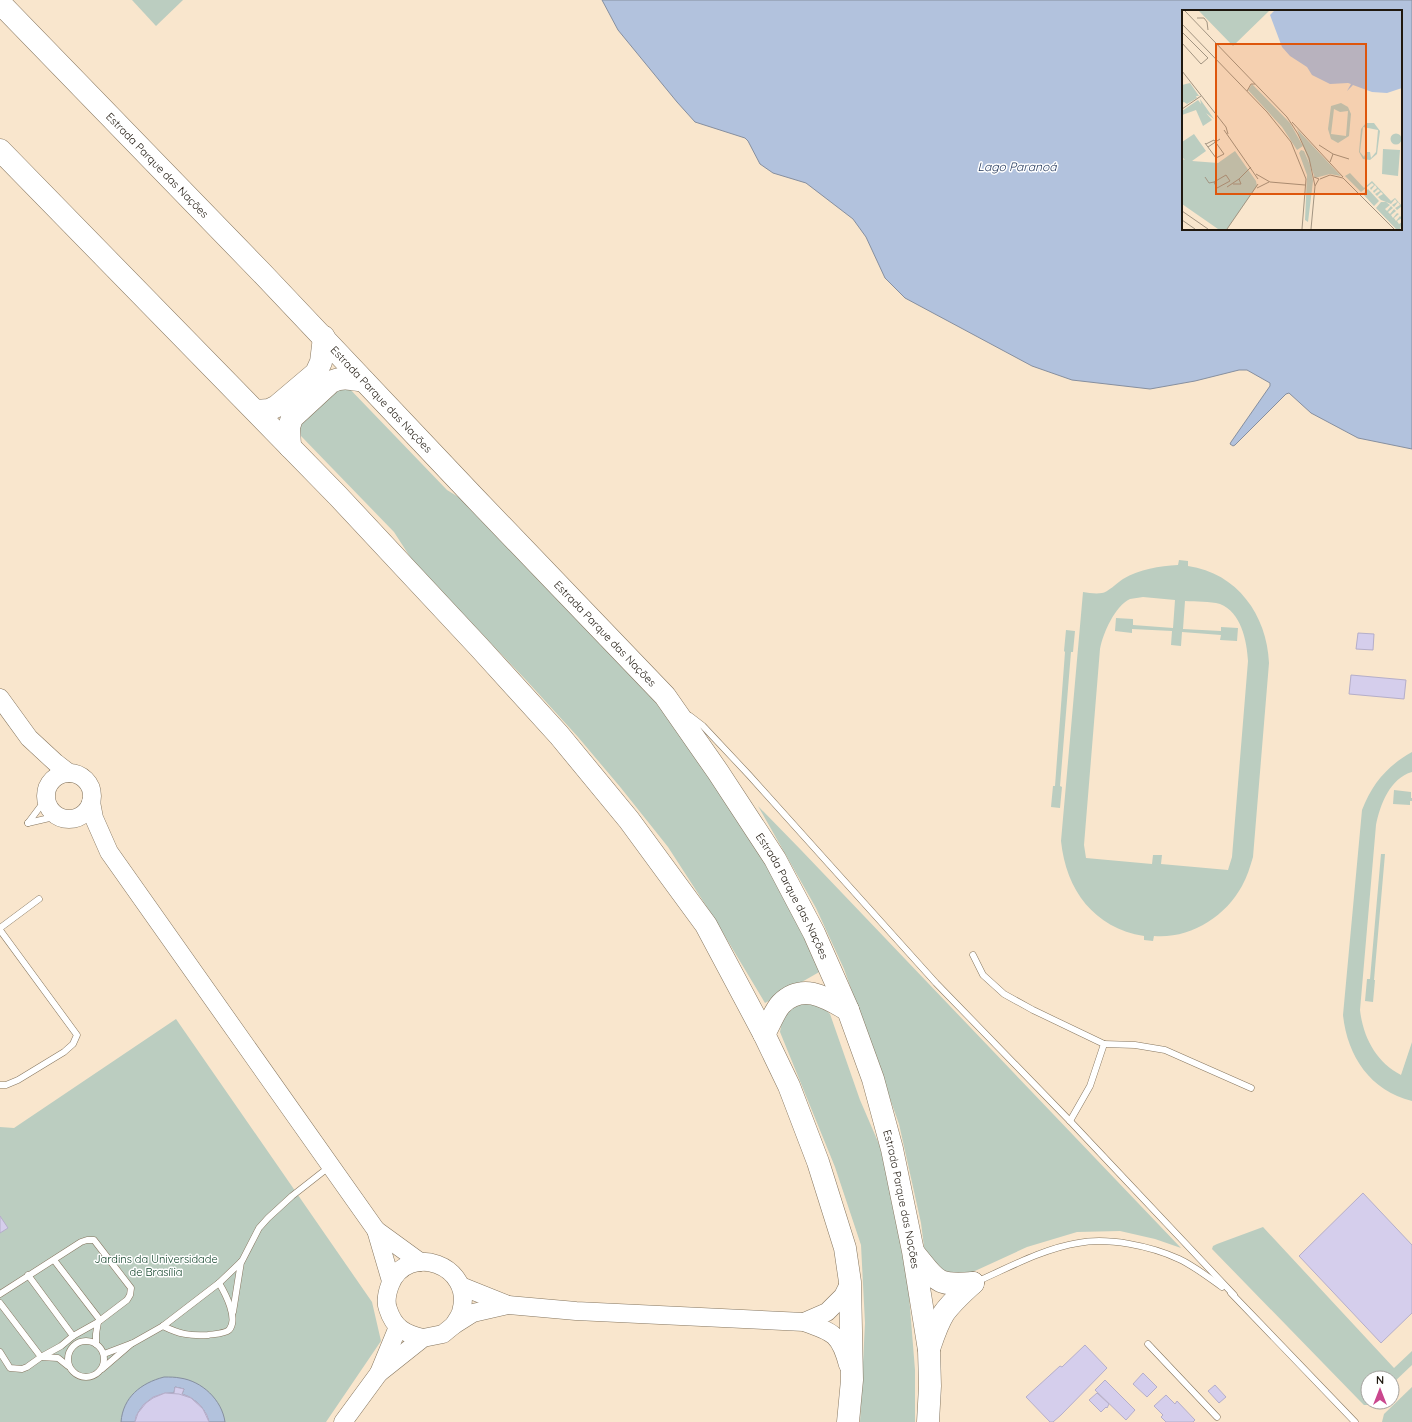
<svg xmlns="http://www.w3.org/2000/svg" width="1412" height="1422" viewBox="0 0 1412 1422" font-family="Quicksand,sans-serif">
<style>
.green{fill:#bbcdc0;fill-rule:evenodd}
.water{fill:#b2c2dd;stroke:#868f9f;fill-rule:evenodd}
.building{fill:#d5ceec;stroke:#b5aec9}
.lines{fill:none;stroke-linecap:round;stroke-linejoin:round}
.lane-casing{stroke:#86765f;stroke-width:7}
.secondary-casing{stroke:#86765f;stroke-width:19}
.highway-casing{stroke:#86765f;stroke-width:23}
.lane{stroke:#fff;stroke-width:6}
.secondary{stroke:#fff;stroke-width:18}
.highway{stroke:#fff;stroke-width:22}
.labels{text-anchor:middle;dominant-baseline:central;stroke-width:3;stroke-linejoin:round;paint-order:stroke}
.street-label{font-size:11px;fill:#1f180f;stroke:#fff}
.park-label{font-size:11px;fill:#083c21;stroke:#fff}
.water-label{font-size:12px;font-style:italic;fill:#1b3055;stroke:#fff}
.inset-road{fill:none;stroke:#a29481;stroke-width:1}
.view{fill:#de560c;fill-opacity:0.15;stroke:#de560c;stroke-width:2}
.inset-edge{fill:none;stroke:#1f180f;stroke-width:2}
</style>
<rect width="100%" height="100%" fill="#f9e6cd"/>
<g class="green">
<path d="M132 0H183L156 26Z"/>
<path d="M345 384 447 490 470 504 645 689C701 758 753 834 794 913 804 932 812 952 821 971L765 1003 714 918 668 847 621 788 578 737 526 680 414 563 394 532 301 436 299 433 298 419Z"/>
<path d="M1179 560 1188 561V566C1237 573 1267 615 1269 663L1253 857C1250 867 1247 877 1242 886 1225 917 1190 939 1154 936L1153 941 1144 940V936C1094 928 1066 890 1061 841L1083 592C1089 593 1096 594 1102 593 1107 593 1118 582 1123 579 1140 569 1159 566 1178 565ZM1143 597 1175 600 1173 628 1133 625V619L1116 618 1115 631 1132 633V629L1172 631 1171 645 1181 646 1182 632 1221 635 1220 640 1237 641 1238 628 1221 627V631L1183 629 1185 601C1196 602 1210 601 1220 604 1241 612 1247 641 1248 661L1232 857 1228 870 1161 864 1162 855H1153L1152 864 1086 858 1084 845 1100 649C1103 633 1115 606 1130 599 1134 598 1139 598 1143 597Z"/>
<path d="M1066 630 1075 631 1073 652H1071L1060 786 1062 787 1060 808 1051 807 1053 786H1055L1065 652 1064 651Z"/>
<path d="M1412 752V772C1390 778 1380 805 1376 825L1360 1010C1363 1037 1376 1062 1401 1075L1412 1042V1101C1370 1091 1347 1055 1343 1015L1362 810C1372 784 1387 766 1412 752Z"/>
<path d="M1394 790 1411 792V798H1412V801H1410V805L1393 804Z"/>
<path d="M758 806 801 850 1181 1248 1155 1239 1120 1231 1077 1232 1027 1247 964 1276H950L925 1255 921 1223 899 1124 844 969 816 908Z"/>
<path d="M1381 854H1385L1374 980H1375L1373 1002 1365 1001 1367 979H1370Z"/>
<path d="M805 999 825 1009 830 1014 860 1100 882 1151 903 1254 909 1295 915 1370V1422H860L865 1323 861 1245 835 1167 780 1032 783 1015Z"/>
<path d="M176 1019 372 1302 381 1341 326 1422H0V1127L14 1128Z"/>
<path d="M1263 1227 1394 1368 1412 1351V1365L1392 1384V1378H1368V1402H1373L1370 1405H1364L1358 1399 1212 1249 1213 1246 1217 1244Z"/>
<path d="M1412 1387V1422H1382L1384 1414Z"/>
</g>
<g class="water">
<path d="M602 0H1412V449L1358 438 1311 413 1289 393 1286 394 1235 445 1233 446 1230 444 1231 442 1270 386V383L1247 370H1239L1195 381 1150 389 1072 380 1032 366 905 298 885 278 866 237 853 219 806 183 773 173 760 164 748 141 745 138 695 122 677 102 618 30ZM1183 11H1401V229H1183Z"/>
<path d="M164 1377C170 1377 175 1377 180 1378 202 1381 222 1400 225 1422H209C205 1408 196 1399 182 1394L184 1389 175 1387 174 1393C156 1393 139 1403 135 1422H121C123 1397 141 1383 164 1377Z"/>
</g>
<g class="building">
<path d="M1358 633 1374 634 1373 650 1356 649Z"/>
<path d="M1351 675 1406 680 1404 699 1349 694Z"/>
<path d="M1363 1193 1412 1245V1313L1381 1343 1299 1256Z"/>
<path d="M0 1216 8 1228 0 1233Z"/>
<path d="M1085 1345 1107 1368 1061 1415 1053 1422H1050L1026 1397 1060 1366 1062 1367Z"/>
<path d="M1143 1373 1157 1387 1147 1397 1133 1384Z"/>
<path d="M1105 1380 1135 1410 1126 1420 1095 1390Z"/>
<path d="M1215 1385 1226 1397 1219 1403 1208 1391Z"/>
<path d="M175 1387 184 1389 182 1394 190 1397 200 1405 207 1415 209 1422H135L136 1416 143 1405 153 1397 165 1393H174Z"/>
<path d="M165 1393 179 1394 191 1398 203 1409 209 1422H135L138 1413 146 1403 153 1398Z"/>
<path d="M1097 1393 1109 1404 1107 1408 1106 1407 1101 1412 1089 1400Z"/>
<path d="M1166 1395 1175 1404 1177 1401 1195 1420 1193 1422H1166L1161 1417 1163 1415 1154 1406Z"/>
</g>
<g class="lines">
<defs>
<g id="lane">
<path d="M690 716 703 726 749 775 936 983 1070 1121 1234 1295"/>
<path d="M28 823 58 816"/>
<path d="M28 823 46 799"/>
<path d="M0 928 39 899"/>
<path d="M0 930 77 1035 73 1044 64 1052 18 1080 6 1085H0"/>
<path d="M973 955 983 975 1004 994 1033 1010 1104 1044 1090 1086 1070 1121"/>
<path d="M1104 1044 1135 1045 1165 1050 1251 1088"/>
<path d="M54 1260 100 1320"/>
<path d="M28 1275 73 1336"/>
<path d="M976 1282C1008 1268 1042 1249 1078 1243 1108 1237 1151 1246 1179 1259 1194 1266 1208 1277 1222 1287"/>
<path d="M1231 1293 1355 1422"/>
<path d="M0 1294 81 1242 87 1240H94L131 1288 130 1295 127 1300 98 1322 73 1336 61 1346 41 1357 27 1367 22 1369 10 1368 0 1352"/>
<path d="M0 1303 41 1357 58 1358 68 1366"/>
<path d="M233 1312 241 1262"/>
<path d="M163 1326C179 1334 189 1336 208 1335 214 1334 224 1334 229 1330 239 1319 225 1293 219 1283"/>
<circle cx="86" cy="1359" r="18"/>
<path d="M96 1344V1334L98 1322"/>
<path d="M1148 1344 1217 1417"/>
<path d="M104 1354 133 1343 163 1326 219 1283 242 1261 259 1228 268 1218 292 1196 329 1167"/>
<path d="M102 1369 131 1344"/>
</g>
<g id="secondary">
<path d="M0 698 29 738 56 763 69 773"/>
<circle cx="69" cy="796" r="23"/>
<path d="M91 802 94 818 109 852 376 1230 391 1281"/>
<path d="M376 1230 420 1262"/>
<path d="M461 1286 508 1305"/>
<path d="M804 1322 827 1312 843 1296 850 1282"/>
<path d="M423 1338C405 1334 394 1328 388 1309 385 1301 387 1293 390 1285 407 1241 475 1265 461 1312 460 1316 456 1321 454 1325"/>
<path d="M379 1373 423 1338 443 1334 454 1325 473 1313 508 1305 576 1311 804 1322C833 1332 840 1334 848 1365"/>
<path d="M343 1422 379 1373 398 1327"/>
</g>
<g id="highway">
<path id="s1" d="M0 3 261 272 473 496 665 696 718 772 775 859 814 933 848 1010 873 1079 892 1149 913 1251 929 1350 930 1386 928 1422"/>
<path d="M0 150 338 496 479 647 559 735 629 820 706 925 764 1034 789 1086 818 1162 845 1248 850 1282 852 1380 848 1422"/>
<path d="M256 411 269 410 277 406 316 373 321 362 324 337"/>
<path d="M290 447 289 427 292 418 331 382C342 376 352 379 364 381"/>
<path d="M764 1034C769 1026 775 1010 781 1004 803 982 827 998 848 1010"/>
<path d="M914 1253C937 1281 935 1286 973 1283"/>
<path d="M929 1349C933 1337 937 1324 944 1313 952 1302 963 1292 973 1283"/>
</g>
</defs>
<use href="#lane" class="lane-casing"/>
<use href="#secondary" class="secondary-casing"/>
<use href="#highway" class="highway-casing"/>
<use href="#lane" class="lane"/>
<use href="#secondary" class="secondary"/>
<use href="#highway" class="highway"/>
</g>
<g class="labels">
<g class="street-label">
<text stroke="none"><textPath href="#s1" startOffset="226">Estrada Parque das Nações</textPath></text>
<text stroke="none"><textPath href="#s1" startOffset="550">Estrada Parque das Nações</textPath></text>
<text stroke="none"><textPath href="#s1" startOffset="874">Estrada Parque das Nações</textPath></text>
<text stroke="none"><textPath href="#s1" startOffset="1198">Estrada Parque das Nações</textPath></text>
<text stroke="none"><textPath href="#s1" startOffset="1522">Estrada Parque das Nações</textPath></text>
</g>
<g class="park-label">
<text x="156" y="1259">Jardins da Universidade<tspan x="156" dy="13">de Brasília</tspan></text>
</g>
<g class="water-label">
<text x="1017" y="166">Lago Paranoá</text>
</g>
</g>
<g transform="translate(1182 10)">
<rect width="220" height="220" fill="#f9e6cd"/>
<path d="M17 1H87L51 36ZM8 73 17 86H14L15 88 5 94 2 92 0 93V75ZM70 74 108 113 121 136 115 140 100 117 66 80ZM18 89 32 109 24 103 30 110 21 116 14 100 0 105V101L16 90 19 94ZM159 93 166 97 169 104 167 126 156 133 149 129 146 119 149 96ZM152 99 158 102 166 101 164 126 149 124ZM184 113H192L198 121 195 144 188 150 181 149 177 142 179 119ZM181 117 196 120 194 142 189 148 188 142H184L182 147 178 142ZM115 119 159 166 148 164 133 168ZM208.5 129a5.5 5.5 0 1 1 11 0a5.5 5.5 0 1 1-11 0ZM12 124 24 141 10 151 36 153 53 141 74 171 75 176 45 219H36L0 194V149L3 150 0 147V132ZM201 139 218 140 216 166 200 164ZM119 140 122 141 128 155 131 171 126 212 123 210 125 165 117 143ZM168 163 182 178 190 171 209 191 213 188 220 196 215 200 213 198 218 195 216 192 212 197 210 195 215 192 213 189 209 194 199 190 196 187 201 184 199 182 195 186 193 184 198 181 196 179 192 183 191 181 195 178 193 175 189 180 188 178 192 175 190 173 179 182 163 166ZM186 179 197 191 192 196 181 184ZM199 192H204L208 195 203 199 205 201 209 196 211 198 206 202 208 204 212 199 214 201 209 205 211 208 215 203 217 204 212 208 214 211 218 206 220 208 215 211 217 214 220 212 218 219H214L194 198Z" fill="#bbcdc0" fill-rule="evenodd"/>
<path d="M92 1H220V78L205 83 190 82 171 75 165 81 169 74 166 73 148 74 130 65 125 57 108 46 100 37 88 5Z" fill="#b2c2dd"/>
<path class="inset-road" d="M3 1 105 107 116 124 127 148 133 176 129 219M15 8H22L25 12 26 20M0 14 85 102 109 132 124 169 120 219M0 22 26 48 19 54 0 33M0 61 44 117 46 124M65 81 69 74H73M0 99 19 86M110 112 161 167M42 120 76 169M23 133 34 148 42 144 32 130 24 134M137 135 151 144 148 152M26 137 38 129M151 144 167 149M74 164 88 172 123 175M44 165 48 171 35 178 32 172ZM23 167 27 173 32 172M132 167 137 169 133 176M138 169 148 165 161 168 212 219M51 174H59L57 169M45 177 57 169 69 157M75 178 87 172M0 201 26 219M0 210 13 219M45 219 76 174"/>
<path class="view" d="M34 34H184V184H34Z"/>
<rect width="220" height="220" class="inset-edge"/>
</g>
<g transform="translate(1380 1390)"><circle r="19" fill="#ffffff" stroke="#a5a39f"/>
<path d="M0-3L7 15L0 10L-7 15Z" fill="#ca478e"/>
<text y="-6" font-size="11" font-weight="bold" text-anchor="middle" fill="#1f180f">N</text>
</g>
</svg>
